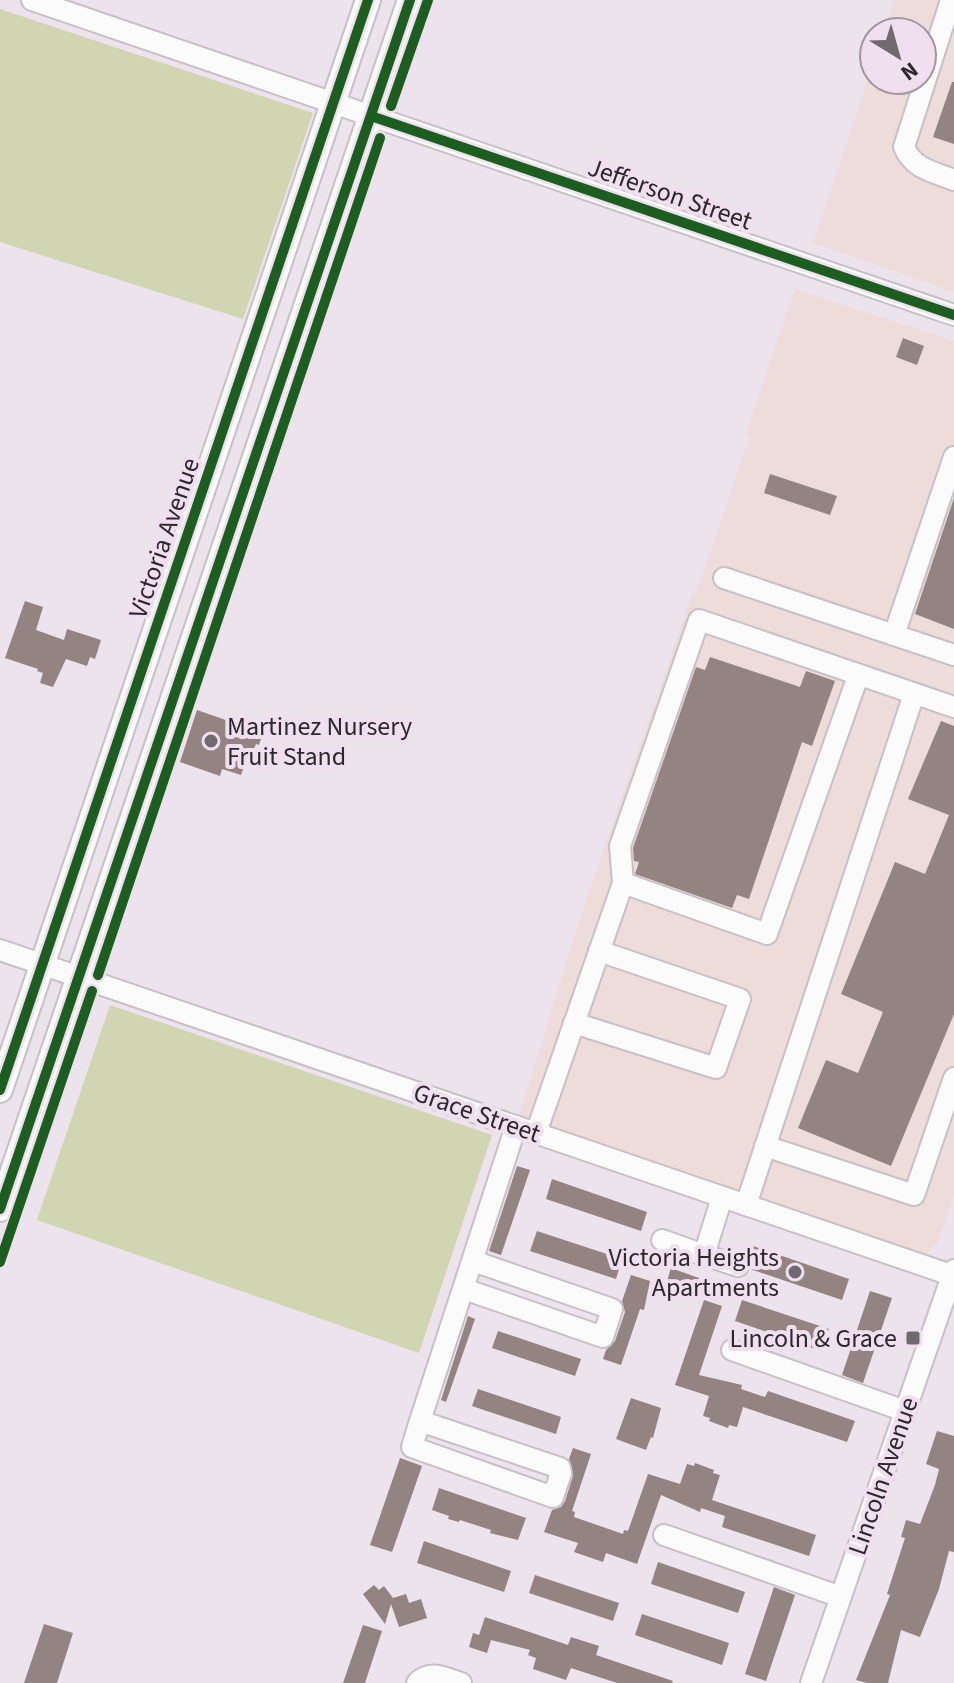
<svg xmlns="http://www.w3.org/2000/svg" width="954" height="1683" viewBox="0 0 954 1683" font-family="'Source Sans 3',sans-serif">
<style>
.industrial{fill:#eddcd9}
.green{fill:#d2d5b1}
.building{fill:#938381}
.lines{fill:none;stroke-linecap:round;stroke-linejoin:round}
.minor-casing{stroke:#c7c0c7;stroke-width:24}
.major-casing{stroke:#c7c0c7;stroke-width:28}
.minor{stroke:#fcfbfc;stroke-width:20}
.major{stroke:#fcfbfc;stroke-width:24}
.cycleway-casing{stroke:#f0dfef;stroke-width:15}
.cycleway{stroke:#1b5e20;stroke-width:10}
.poi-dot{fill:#706970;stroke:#f0dfef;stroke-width:3}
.labels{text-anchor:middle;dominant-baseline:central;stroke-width:8;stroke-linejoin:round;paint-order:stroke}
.street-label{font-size:26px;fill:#2e282e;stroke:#f0dfef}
.poi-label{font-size:26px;fill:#2e282e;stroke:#f0dfef;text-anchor:end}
</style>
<rect width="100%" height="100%" fill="#ece3ec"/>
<g class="industrial">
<path d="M894 0H954V292L813 243 874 61V80H922V32H884Z"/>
<path d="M795 289 954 341V1195L938 1242 926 1254 518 1119 584 906 693 592 696 593 750 436 746 434Z"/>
</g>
<g class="green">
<path d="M0 9 313 113 243 319 0 242Z"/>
<path d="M110 1005 492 1135 419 1353 37 1220Z"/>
</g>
<g class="building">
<path d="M952 82H954V144L933 137Z"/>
<path d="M903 338 924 346 917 365 896 357Z"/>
<path d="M770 474 837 496 830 515 764 493Z"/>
<path d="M954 498V629L915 614Z"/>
<path d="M25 601 43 607 36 630 64 640 67 629 101 640 95 659 90 657 87 666 66 659 53 687 40 683 43 673 37 671 38 669 5 658Z"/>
<path d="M710 657 800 687 806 671 835 681 812 746 802 742 749 899 737 895 732 908 635 874 639 862 634 861 633 848 696 667 705 670Z"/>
<path d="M197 710 263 733 259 745 256 744 248 764 245 763 241 775 222 769 220 776 180 762Z"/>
<path d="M941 721 954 726V1014L891 1166 798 1128 826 1060 858 1073 883 1012 841 994 895 862 925 874 949 815 908 799Z"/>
<path d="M517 1166 530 1170 501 1255 489 1251Z"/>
<path d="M552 1179 647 1212 641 1231 546 1199Z"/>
<path d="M537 1231 622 1259 616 1279 530 1251Z"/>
<path d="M753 1246 849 1279 842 1300 750 1269 749 1259Z"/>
<path d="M671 1268 699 1278 695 1290 667 1281Z"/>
<path d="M631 1275 650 1281 644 1310 640 1309 621 1365 603 1359 606 1350 615 1341 625 1312 622 1301Z"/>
<path d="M870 1291 892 1298 863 1383 842 1375Z"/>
<path d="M704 1300 722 1306 699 1375 742 1385 741 1389 765 1397 768 1391 855 1421 847 1442 743 1407 737 1427 729 1425 728 1428 709 1421 710 1418 703 1416 709 1396 675 1385Z"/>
<path d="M742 1300 829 1329 821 1351 735 1321Z"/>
<path d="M468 1316 475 1319 446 1402 441 1400Z"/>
<path d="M498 1331 581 1359 575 1376 492 1348Z"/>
<path d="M478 1389 561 1417 556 1434 472 1406Z"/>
<path d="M631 1398 661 1408 653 1438 651 1437 646 1450 616 1439Z"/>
<path d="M937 1431 954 1436V1552L949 1551 939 1589 920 1637 901 1630 888 1683H867L856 1680 890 1595 887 1594 905 1538 901 1537 906 1520 920 1524 935 1485 939 1469 926 1464Z"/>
<path d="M573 1448 591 1454 572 1511 575 1512 574 1517 623 1534 624 1530 628 1531 648 1474 680 1484 687 1464 694 1466 695 1463 714 1470 713 1473 720 1475 712 1500 816 1535 809 1556 722 1527 725 1516 701 1508 700 1512 661 1495 637 1564 606 1553 603 1562 574 1552 578 1543 544 1532 552 1510 561 1507 565 1501 573 1476 569 1459Z"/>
<path d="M400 1458 422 1466 392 1552 370 1545Z"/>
<path d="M439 1488 526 1518 518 1540 490 1533 491 1530 460 1520 459 1522 448 1519 449 1516 432 1510Z"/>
<path d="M424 1541 511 1571 504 1592 417 1563Z"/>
<path d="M658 1562 745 1592 738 1613 651 1584Z"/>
<path d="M535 1575 619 1603 613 1621 529 1593Z"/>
<path d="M374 1585 379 1590 384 1586 393 1598 406 1594 409 1603 421 1599 427 1618 399 1627 391 1604 385 1624 363 1594Z"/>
<path d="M774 1587 795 1595 766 1681 745 1674Z"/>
<path d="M642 1614 729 1643 722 1665 635 1635Z"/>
<path d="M485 1617 568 1645 571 1637 599 1646 596 1655 673 1681 672 1683H617L571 1668 566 1680 533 1669 536 1658 528 1655 530 1650 491 1640 487 1653 469 1647 473 1633 479 1635Z"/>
<path d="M44 1624 73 1633 57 1683H24Z"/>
<path d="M363 1625 382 1631 365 1683H343Z"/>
</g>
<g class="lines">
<defs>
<g id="minor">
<path d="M32 0 954 315"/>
<path d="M951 0 904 147C913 169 934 172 954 180"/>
<path d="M724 578 954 655"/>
<path d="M894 635 954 457"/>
<path d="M858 676 767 934 623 883 620 846 699 620 954 707"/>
<path d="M0 950 954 1276"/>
<path d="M574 1023 716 1068 740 999 599 951"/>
<path d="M536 1133 623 883"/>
<path d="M765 1146 914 1195 954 1078"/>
<path d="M746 1205 914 694"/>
<path d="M662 1240 704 1255 722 1197"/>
<path d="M704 1255 738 1266"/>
<path d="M464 1289 603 1337 612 1309 473 1261"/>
<path d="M732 1350 905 1411"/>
<path d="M420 1421 560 1468 561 1473 553 1497 412 1447 420 1421 516 1126"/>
<path d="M664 1535 841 1597"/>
<path d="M417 1683C430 1669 445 1678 461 1683"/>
<path d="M811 1683 954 1270"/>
</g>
<g id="major">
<path d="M0 1090 368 0"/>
<path d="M0 1209 410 0"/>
</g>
</defs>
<use href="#minor" class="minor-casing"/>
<use href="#major" class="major-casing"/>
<use href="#minor" class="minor"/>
<use href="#major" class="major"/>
<defs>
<g id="cycleway">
<path d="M391 106 428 0"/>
<path d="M371 116 954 315"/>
<path d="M98 975 380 138"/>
<path d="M0 1090 368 0"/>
<path d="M0 1209 410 0"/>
<path d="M0 1262 92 991"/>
</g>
</defs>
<use href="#cycleway" class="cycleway-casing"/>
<use href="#cycleway" class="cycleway"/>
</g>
<g class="poi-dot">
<circle cx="211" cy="741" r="8"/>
<circle cx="795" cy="1272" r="8"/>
<rect x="905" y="1330" width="16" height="16" rx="4"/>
</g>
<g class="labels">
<g class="street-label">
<text transform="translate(670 194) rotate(19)">Jefferson Street</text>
<text transform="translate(164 538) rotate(-71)">Victoria Avenue</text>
<text transform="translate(477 1113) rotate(19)">Grace Street</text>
<text transform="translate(883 1476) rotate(-71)">Lincoln Avenue</text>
</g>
<g class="poi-label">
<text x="227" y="726" text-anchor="start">Martinez Nursery<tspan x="227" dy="30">Fruit Stand</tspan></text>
<text x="779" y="1257">Victoria Heights<tspan x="779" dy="30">Apartments</tspan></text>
<text x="897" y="1338">Lincoln &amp; Grace</text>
</g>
</g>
<g transform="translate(898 56) rotate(143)"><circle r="38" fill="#f0dfef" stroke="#a296a2" stroke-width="2"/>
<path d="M0-6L14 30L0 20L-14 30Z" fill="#706970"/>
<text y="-12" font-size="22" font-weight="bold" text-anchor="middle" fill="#2e282e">N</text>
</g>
</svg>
